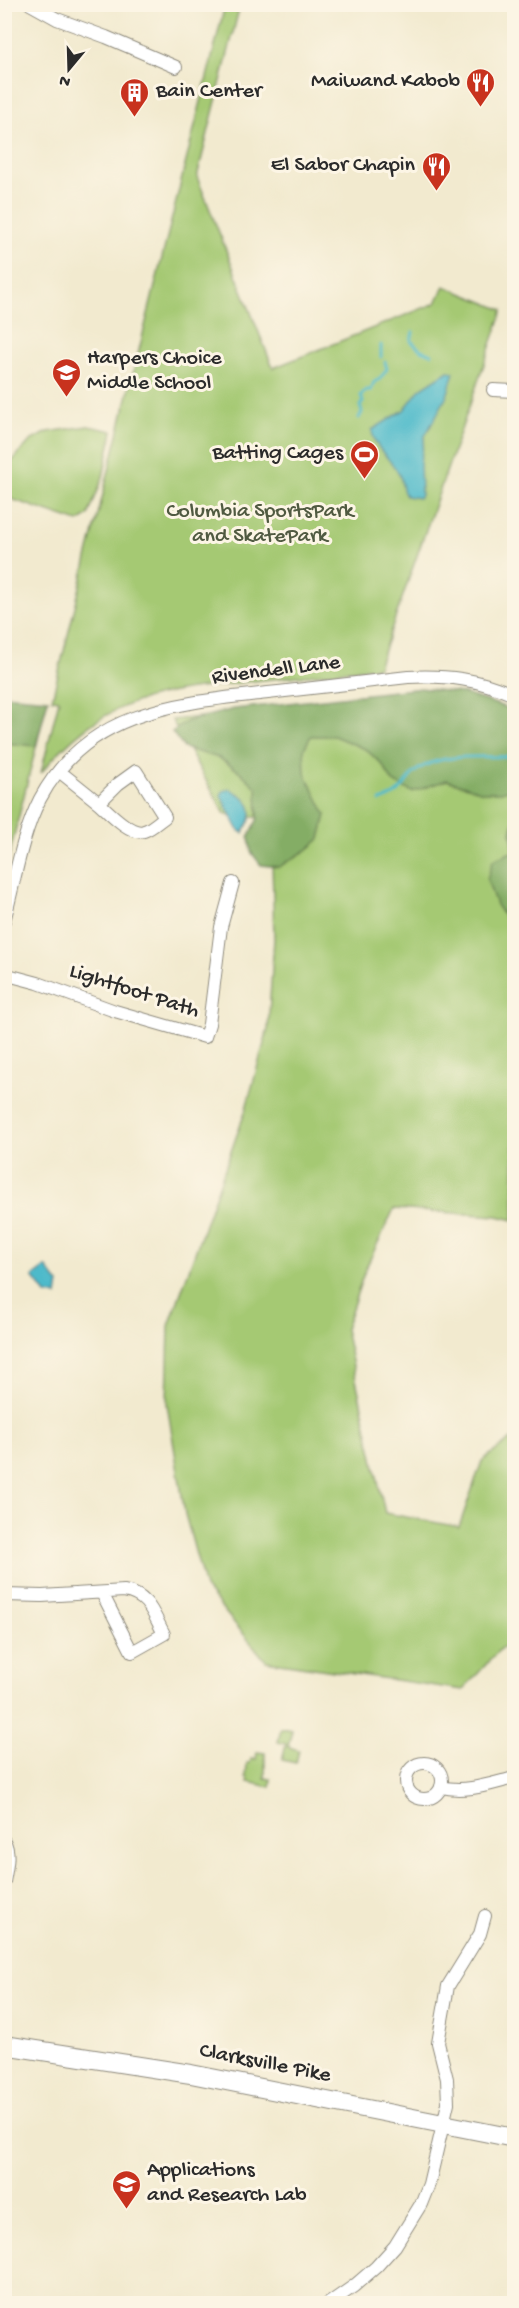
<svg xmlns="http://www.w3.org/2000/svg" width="519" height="2308" viewBox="0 0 519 2308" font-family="'Gochi Hand',sans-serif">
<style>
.green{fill:#a5c973;stroke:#687a4f;stroke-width:1.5}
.forest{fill:#84ad65;stroke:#586c48;stroke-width:1.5}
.water{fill:#4ebaca;stroke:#3c727a;stroke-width:1.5}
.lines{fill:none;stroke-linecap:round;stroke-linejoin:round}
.stream{stroke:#4ebaca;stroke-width:3}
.minor-casing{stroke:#8e8a7d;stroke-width:14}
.primary-casing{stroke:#8e8a7d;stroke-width:20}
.minor{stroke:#fff;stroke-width:12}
.primary{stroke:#fff;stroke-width:18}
.labels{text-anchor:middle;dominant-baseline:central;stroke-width:6;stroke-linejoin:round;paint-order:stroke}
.poi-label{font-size:22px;fill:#2b2b2b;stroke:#fcf5e5;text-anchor:end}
.park-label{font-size:22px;fill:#505a41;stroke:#fcf5e5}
.street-label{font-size:22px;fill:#2b2b2b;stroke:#fcf5e5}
</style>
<rect width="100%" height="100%" fill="#fcf5e5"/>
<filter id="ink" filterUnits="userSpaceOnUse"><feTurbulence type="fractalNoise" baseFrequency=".0167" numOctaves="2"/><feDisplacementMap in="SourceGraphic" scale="12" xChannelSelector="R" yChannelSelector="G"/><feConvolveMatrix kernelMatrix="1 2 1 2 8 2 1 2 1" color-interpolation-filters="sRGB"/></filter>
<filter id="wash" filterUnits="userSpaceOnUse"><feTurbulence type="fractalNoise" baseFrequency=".008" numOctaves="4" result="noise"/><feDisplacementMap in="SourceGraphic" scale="24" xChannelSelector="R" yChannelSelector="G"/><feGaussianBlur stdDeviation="1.35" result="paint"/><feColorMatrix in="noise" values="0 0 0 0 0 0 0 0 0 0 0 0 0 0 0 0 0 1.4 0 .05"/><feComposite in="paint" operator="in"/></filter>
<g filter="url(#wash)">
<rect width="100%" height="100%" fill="#f2eacf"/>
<g class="green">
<path d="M225 5H240L197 177 273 368 436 303 444 286 503 310 378 667C334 672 290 677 246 682 157 693 101 697 41 773L59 700 52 699Z"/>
<path d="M88 426 113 431 103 477 88 516 78 522 5 497 6 468 30 441 48 432Z"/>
<path d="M412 693C450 694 479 694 514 712V1220L497 1216 394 1209 365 1270 345 1329 385 1513 459 1527 482 1461 514 1437V1640L500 1649 463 1690 266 1661 205 1588 185 1514 167 1404 169 1326 245 1112 268 1029 274 939 271 819 225 814 172 720Z"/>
<path d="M5 697 48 699 5 872Z"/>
<path d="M281 1728 292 1730 288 1747 299 1750 296 1763 282 1760 286 1744 278 1742Z"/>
<path d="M257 1752 265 1753V1778L271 1779 270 1787 248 1782V1777H246L247 1763H250L251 1759H256Z"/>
</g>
<g class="forest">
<path d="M421 688 462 693 514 710V788L501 792H483L447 780 412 792 393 782 382 764 365 749 334 736H311L304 749 305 773 326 815 320 839 307 850 279 867 261 865 251 852 249 837 258 818 257 788 239 771 219 758 184 748 172 732 188 721 234 709Z"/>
<path d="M5 695 48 699 36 746 5 743Z"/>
<path d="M514 821V931L496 905 487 879 493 860 514 851 511 832Z"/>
</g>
<g class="water">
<path d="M448 371 454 372 447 396 425 436 420 462 421 495 419 498 406 496C401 489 403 482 399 474 391 459 373 447 372 430L404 410 420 389Z"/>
<path d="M229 789C251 798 258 812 243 833L239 831 221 796 223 791Z"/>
<path d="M46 1267 59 1284 57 1296 46 1294 33 1277Z"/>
</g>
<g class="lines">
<g class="stream">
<path d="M413 332 411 341 421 350 432 354"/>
<path d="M381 357V345"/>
<path d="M359 418 362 412 360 406 363 402 361 395 366 390H371L374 382 380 379 387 369 385 362"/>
<path d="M380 801C408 793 403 777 422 767 450 752 485 759 514 756"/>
</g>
</g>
</g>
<g filter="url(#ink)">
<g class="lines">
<defs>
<g id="minor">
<path d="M30 4 57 19 106 37 176 67"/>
<path d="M493 390 514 391"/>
<path d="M59 771 99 803 118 784 136 771 165 817C158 822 151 829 144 831 131 836 108 811 99 803"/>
<path d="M4 921C15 881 21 836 40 799 88 709 179 703 268 693 315 688 362 682 408 677 447 675 479 679 514 695"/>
<path d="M4 974 38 983 115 1011 205 1037 209 1024 221 927 233 883"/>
<path d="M4 1595 42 1596 124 1591C149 1595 153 1614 164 1634L132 1652 102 1593"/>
<circle cx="424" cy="1781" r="18"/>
<path d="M441 1787C466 1793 490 1784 514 1778"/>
<path d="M4 1841C11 1853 6 1869 4 1882"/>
<path d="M328 2304 354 2286 376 2267 395 2246 421 2204 429 2184 448 2103 447 2079 438 2043 448 1986 480 1934 485 1916"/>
</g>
<path id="primary" d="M4 2045 191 2074 514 2138"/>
</defs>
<use href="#minor" class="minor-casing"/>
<use href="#primary" class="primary-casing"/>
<use href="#minor" class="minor"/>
<use href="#primary" class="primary"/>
</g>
</g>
<defs>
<symbol id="restaurant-pin" viewBox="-11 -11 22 30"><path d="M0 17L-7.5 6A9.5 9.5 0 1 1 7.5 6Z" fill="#c8321e" stroke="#fcf5e5"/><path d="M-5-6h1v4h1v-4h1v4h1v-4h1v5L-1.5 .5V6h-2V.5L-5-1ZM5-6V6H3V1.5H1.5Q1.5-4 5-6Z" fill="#fff"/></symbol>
<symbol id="building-pin" viewBox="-11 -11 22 30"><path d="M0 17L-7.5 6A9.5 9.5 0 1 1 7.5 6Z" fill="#c8321e" stroke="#fcf5e5"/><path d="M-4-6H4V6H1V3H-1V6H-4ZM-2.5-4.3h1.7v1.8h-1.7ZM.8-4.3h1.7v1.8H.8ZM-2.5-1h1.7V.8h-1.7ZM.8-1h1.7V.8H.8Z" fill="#fff"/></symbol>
<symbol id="school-pin" viewBox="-11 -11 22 30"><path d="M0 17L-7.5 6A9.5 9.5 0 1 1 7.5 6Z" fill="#c8321e" stroke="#fcf5e5"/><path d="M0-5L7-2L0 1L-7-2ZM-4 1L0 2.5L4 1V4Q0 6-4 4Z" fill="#fff"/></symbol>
<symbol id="stadium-pin" viewBox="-11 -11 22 30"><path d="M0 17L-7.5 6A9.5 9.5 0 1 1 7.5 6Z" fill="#c8321e" stroke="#fcf5e5"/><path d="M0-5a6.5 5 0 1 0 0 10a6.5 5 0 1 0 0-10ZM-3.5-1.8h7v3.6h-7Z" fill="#fff"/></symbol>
</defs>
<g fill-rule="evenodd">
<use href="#restaurant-pin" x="464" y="66" width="33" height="45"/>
<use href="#building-pin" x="118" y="76" width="33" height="45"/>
<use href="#restaurant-pin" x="420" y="150" width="33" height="45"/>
<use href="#school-pin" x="50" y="356" width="33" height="45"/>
<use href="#stadium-pin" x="348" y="438" width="33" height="45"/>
<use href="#school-pin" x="110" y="2168" width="33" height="45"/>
</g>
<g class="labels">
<g class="poi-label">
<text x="460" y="82">Maiwand Kabob</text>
<text x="156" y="92" text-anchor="start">Bain Center</text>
<text x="415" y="166">El Sabor Chapin</text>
<text x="87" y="359" text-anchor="start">Harpers Choice<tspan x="87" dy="25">Middle School</tspan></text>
<text x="343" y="454">Batting Cages</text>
<text x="147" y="2171" text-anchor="start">Applications<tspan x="147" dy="25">and Research Lab</tspan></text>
</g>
<g class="park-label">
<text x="260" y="512">Columbia SportsPark<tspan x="260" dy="25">and SkatePark</tspan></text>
</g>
<g class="street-label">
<text transform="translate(276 671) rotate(-7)">Rivendell Lane</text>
<text transform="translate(134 992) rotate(18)">Lightfoot Path</text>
<text transform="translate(265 2064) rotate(11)">Clarksville Pike</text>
</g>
</g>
<rect width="519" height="2308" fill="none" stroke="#fcf5e5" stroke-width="24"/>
<g transform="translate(69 69) rotate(199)" stroke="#fcf5e5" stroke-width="4.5" paint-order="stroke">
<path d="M0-4.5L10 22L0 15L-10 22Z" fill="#2b2b2b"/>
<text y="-9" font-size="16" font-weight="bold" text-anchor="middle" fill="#2b2b2b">N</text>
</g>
</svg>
